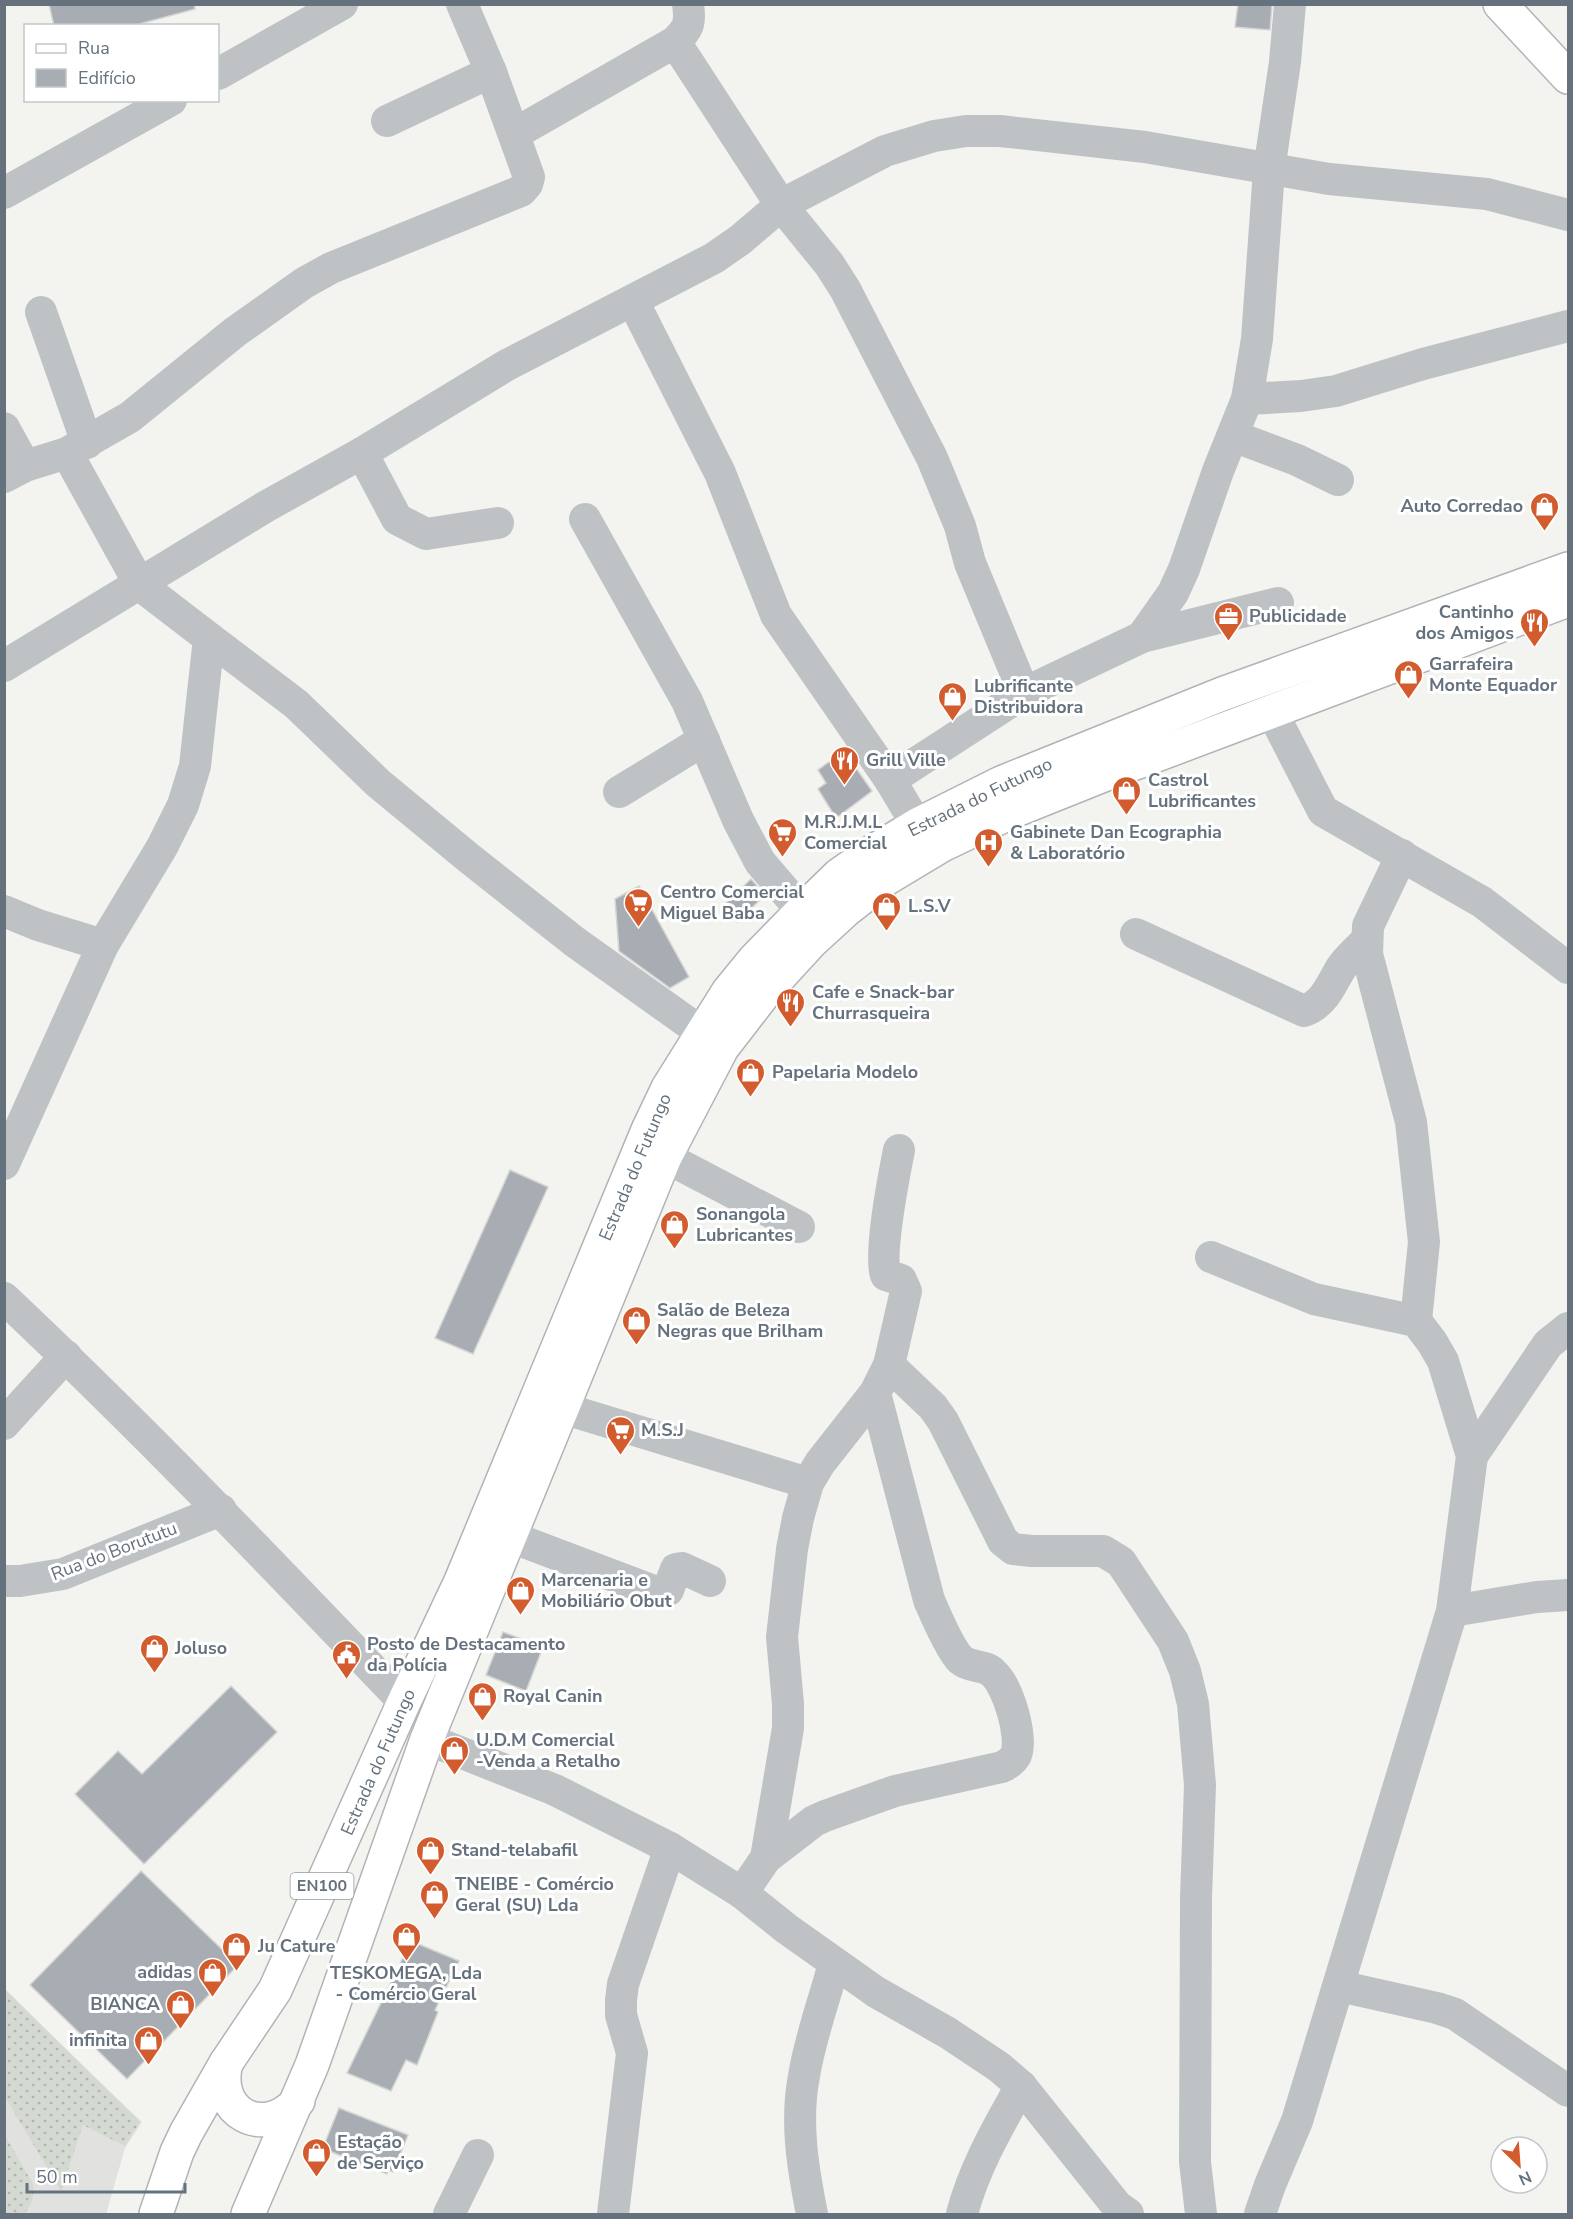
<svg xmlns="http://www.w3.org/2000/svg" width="1573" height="2219" viewBox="0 0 1573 2219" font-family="'Nunito Sans',sans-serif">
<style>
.built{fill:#e1e2e0}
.grass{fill:url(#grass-dots)}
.building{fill:#a7adb2;stroke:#d4d4d2;stroke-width:1.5}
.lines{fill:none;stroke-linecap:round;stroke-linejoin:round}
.major-casing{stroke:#b2b5b8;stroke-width:36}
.highway-casing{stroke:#b1b4b7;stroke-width:36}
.minor{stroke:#bfc2c5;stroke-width:32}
.major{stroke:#fff;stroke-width:33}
.highway{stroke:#fff;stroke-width:33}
.labels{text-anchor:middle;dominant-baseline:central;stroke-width:6;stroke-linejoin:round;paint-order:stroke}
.shield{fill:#fff;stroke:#939ca5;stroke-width:1.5}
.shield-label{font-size:16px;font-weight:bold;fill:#65727e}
.poi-label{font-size:18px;font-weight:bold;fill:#65727e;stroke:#fff;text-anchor:start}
.street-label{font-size:18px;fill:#65727e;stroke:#fff}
</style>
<defs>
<pattern id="grass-dots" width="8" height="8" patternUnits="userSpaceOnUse" patternTransform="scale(1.5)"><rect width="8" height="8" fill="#d4dad1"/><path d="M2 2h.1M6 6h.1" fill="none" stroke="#b0b5af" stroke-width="1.8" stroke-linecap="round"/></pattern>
</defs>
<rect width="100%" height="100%" fill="#f3f3f0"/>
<path class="built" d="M4 1990 142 2122 125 2148 106 2214H5Z"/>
<g class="grass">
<path d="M5 1989 140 2122 125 2146 83 2125 61 2191 5 2097Z"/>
<path d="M5 2135 33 2184C34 2196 32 2205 24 2214H5Z"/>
</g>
<g class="building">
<path d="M49 4H194L195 9 132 26H54Z"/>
<path d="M1238 4H1272L1270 30 1235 27Z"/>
<path d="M844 751 872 791 836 818 818 789 826 783 818 770Z"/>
<path d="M751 879 765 895 737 922 722 907Z"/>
<path d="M639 886 689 977 670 988 619 951 615 899Z"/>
<path d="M510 1170 548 1187 473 1354 435 1338Z"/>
<path d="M503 1632 543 1647 526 1691 486 1675Z"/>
<path d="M231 1686 277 1732 144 1864 75 1794 118 1751 142 1774Z"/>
<path d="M141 1871 238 1965 127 2079 30 1985Z"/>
<path d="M411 1941 459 1961 435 2010 438 2012 417 2065 406 2060 391 2091 347 2073Z"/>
<path d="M339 2108 408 2135 393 2172 388 2170 387 2174 329 2151V2147L324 2145Z"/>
</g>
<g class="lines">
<defs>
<path id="major" d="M1500 4 1568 77"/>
<g id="highway">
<path d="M226 2063C213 2113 264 2140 298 2101"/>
<path d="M156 2214 177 2152 186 2133 226 2063 275 1990 404 1702 461 1581 648 1130 668 1088 728 992 755 959 802 911 839 875 869 854 917 825 1001 783 1222 694 1568 569"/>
<path d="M248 2214 312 2065 427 1739 665 1157 722 1048 766 991 811 942 846 910 887 878 942 845 1011 812 1106 774 1568 600"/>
</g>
</defs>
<use href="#major" class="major-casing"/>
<use href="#highway" class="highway-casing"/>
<g class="minor">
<path d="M675 42 781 205 829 264 845 289 932 458 960 526 970 563 1024 693"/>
<path d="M218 74 342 4"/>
<path d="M387 121 491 72"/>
<path d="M514 134 675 42C688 29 691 24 688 4"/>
<path d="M4 193 171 100"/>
<path d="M633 301 720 473 776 615 890 780 917 825"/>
<path d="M41 312 87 443"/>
<path d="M1247 399 1301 396 1336 391 1423 364 1568 326"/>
<path d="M4 428 25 466"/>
<path d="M1233 436 1297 460 1338 480"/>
<path d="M362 453 397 519 426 534 498 523"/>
<path d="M4 477 25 466 67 453 130 417 235 332 304 283 331 268 521 191 527 184 529 177 491 72 462 4"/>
<path d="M585 519 687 701 738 820 760 862 802 911"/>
<path d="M1142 637 1173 593 1184 569 1218 471 1247 399 1257 339 1269 170 1285 62 1290 4"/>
<path d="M209 638 296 704 378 783 470 859 575 942 701 1032"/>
<path d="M4 666 265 507 362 453 507 365 714 258 740 240 781 205 885 151 934 136 966 131H1000L1145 147 1329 179 1487 194 1568 215"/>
<path d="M1272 712 1323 811 1482 902 1568 968"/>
<path d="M890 780 1024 693 1142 637 1278 603"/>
<path d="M619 792 704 740"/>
<path d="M1402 855 1368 926 1367 954 1411 1122 1424 1242 1416 1321"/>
<path d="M4 911 38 925 103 945"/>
<path d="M1136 934 1304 1011C1326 1003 1331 983 1343 965 1350 956 1359 948 1367 940"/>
<path d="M665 1157 799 1227"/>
<path d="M4 1164 103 945 162 847 183 805 195 766 209 638 140 585 67 453"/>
<path d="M1211 1257 1314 1299 1416 1321 1432 1342 1443 1361 1472 1456 1452 1611 1297 2121 1270 2185 1260 2214"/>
<path d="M4 1298C142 1428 273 1565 404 1702"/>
<path d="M889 1365 933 1407 943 1421 1003 1541 1013 1549 1032 1551H1103L1121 1562 1173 1641 1185 1671 1193 1704 1200 1785 1196 1898 1195 2162 1201 2214"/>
<path d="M562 1408 808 1483"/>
<path d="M4 1424 66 1356"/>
<path d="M1472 1456 1548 1344 1568 1328"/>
<path d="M511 1537 659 1593 668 1590 676 1569 682 1568 710 1581"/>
<path d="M4 1581H20L63 1574 221 1510"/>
<path d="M1452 1611 1537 1597 1568 1595"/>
<path d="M427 1739 555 1790 670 1848 742 1893 787 1929 876 1992 948 2033 999 2067 1021 2086 1117 2206 1128 2214"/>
<path d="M766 1858 814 1821 825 1816 895 1791 1002 1767C1008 1764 1013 1761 1016 1755 1023 1736 1008 1686 993 1673 984 1664 968 1668 959 1658 948 1645 936 1616 929 1600L875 1393"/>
<path d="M742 1893 766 1858 788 1728V1704L782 1637 792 1549 798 1518 808 1483 820 1463 875 1393 889 1365 906 1291 901 1280 886 1275C877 1261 895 1170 899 1150"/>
<path d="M1339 1986 1437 2008 1455 2014 1568 2091"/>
<path d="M449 2214 478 2155"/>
<path d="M613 2214 632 2053 621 2015V2000L623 1984 670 1848"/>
<path d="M812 2214C803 2169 795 2122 804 2076 810 2038 824 2001 834 1964"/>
<path d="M962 2214C974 2168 998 2127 1021 2086"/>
</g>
<use href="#major" class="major"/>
<use href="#highway" class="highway"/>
</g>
<defs>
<symbol id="shop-pin" viewBox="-11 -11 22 30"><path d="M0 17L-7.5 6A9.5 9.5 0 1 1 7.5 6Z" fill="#d35c2f" stroke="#fff"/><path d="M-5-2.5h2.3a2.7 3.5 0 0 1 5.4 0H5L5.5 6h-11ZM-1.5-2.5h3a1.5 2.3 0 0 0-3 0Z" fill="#fff"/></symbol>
<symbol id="office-pin" viewBox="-11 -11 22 30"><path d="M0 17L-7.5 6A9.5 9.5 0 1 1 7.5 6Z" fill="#d35c2f" stroke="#fff"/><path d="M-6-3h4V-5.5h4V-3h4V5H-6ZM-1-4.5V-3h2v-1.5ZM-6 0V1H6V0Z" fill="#fff"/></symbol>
<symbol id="restaurant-pin" viewBox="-11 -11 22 30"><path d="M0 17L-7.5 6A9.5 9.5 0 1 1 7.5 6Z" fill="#d35c2f" stroke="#fff"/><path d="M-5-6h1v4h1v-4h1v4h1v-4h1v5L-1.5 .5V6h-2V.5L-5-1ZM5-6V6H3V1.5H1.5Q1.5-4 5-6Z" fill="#fff"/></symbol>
<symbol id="supermarket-pin" viewBox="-11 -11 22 30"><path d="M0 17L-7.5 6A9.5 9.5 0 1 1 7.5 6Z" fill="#d35c2f" stroke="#fff"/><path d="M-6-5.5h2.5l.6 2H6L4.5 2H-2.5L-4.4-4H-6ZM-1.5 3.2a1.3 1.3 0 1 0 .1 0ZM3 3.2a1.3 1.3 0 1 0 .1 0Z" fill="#fff"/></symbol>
<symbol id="hospital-pin" viewBox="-11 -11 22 30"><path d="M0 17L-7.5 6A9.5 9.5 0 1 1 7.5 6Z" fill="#d35c2f" stroke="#fff"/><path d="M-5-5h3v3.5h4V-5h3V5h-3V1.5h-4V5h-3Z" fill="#fff"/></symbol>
<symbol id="civic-pin" viewBox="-11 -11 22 30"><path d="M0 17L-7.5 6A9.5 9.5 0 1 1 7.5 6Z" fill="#d35c2f" stroke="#fff"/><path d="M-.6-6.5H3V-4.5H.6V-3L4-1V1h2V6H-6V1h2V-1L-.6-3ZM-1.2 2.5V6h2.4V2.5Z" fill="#fff"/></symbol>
</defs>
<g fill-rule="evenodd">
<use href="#shop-pin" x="1528" y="490" width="33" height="45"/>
<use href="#office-pin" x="1212" y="600" width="33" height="45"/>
<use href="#restaurant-pin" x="1518" y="606" width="33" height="45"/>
<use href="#shop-pin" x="1392" y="658" width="33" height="45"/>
<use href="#shop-pin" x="936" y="680" width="33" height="45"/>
<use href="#restaurant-pin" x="828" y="744" width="33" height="45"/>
<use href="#shop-pin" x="1110" y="774" width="33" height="45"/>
<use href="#supermarket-pin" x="766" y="816" width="33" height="45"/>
<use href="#hospital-pin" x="972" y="826" width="33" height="45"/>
<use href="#supermarket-pin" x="622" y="886" width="33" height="45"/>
<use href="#shop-pin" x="870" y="890" width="33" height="45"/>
<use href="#restaurant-pin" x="774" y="986" width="33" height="45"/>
<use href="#shop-pin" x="734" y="1056" width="33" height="45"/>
<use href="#shop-pin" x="658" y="1208" width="33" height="45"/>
<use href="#shop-pin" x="620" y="1304" width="33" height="45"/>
<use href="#supermarket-pin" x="604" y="1414" width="33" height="45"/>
<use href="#shop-pin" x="504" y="1574" width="33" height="45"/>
<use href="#shop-pin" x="138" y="1632" width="33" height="45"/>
<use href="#civic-pin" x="330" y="1638" width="33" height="45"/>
<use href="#shop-pin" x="466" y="1680" width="33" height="45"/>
<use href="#shop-pin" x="438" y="1734" width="33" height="45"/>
<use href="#shop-pin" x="414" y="1834" width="33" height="45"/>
<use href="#shop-pin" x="418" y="1878" width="33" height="45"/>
<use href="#shop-pin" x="390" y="1920" width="33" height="45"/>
<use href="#shop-pin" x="220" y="1930" width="33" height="45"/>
<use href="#shop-pin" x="196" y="1956" width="33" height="45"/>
<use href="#shop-pin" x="164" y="1988" width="33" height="45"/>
<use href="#shop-pin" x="132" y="2024" width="33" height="45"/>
<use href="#shop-pin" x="300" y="2136" width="33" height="45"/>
</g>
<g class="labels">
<rect class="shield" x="290.5" y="1873" width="63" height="26" rx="4.5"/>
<g class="shield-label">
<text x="322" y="1886">EN100</text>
</g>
<g class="poi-label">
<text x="1523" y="506" text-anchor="end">Auto Corredao</text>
<text x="1514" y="612" text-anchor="end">Cantinho<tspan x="1514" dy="21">dos Amigos</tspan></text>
<text x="1249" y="616">Publicidade</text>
<text x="1429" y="664">Garrafeira<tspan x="1429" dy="21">Monte Equador</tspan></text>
<text x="974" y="686">Lubrificante<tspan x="974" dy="21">Distribuidora</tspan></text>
<text x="866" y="760">Grill Ville</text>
<text x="1148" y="780">Castrol<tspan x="1148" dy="21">Lubrificantes</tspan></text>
<text x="804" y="822">M.R.J.M.L<tspan x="804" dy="21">Comercial</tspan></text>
<text x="1010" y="832">Gabinete Dan Ecographia<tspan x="1010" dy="21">&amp; Laboratório</tspan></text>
<text x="660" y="892">Centro Comercial<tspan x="660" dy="21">Miguel Baba</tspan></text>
<text x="908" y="906">L.S.V</text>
<text x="812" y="992">Cafe e Snack-bar<tspan x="812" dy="21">Churrasqueira</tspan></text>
<text x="772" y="1072">Papelaria Modelo</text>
<text x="696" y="1214">Sonangola<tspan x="696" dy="21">Lubricantes</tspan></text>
<text x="657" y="1310">Salão de Beleza<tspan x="657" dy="21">Negras que Brilham</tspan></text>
<text x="641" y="1430">M.S.J</text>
<text x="541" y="1580">Marcenaria e<tspan x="541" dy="21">Mobiliário Obut</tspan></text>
<text x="367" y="1644">Posto de Destacamento<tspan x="367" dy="21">da Polícia</tspan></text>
<text x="175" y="1648">Joluso</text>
<text x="503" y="1696">Royal Canin</text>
<text x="476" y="1740">U.D.M Comercial<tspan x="476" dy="21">-Venda a Retalho</tspan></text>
<text x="451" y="1850">Stand-telabafil</text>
<text x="455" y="1884">TNEIBE - Comércio<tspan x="455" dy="21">Geral (SU) Lda</tspan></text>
<text x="258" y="1946">Ju Cature</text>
<text x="192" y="1972" text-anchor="end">adidas</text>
<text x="406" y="1973" text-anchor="middle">TESKOMEGA, Lda<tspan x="406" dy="21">- Comércio Geral</tspan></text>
<text x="160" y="2004" text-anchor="end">BIANCA</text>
<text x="127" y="2040" text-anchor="end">infinita</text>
<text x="337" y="2142">Estação<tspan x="337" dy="21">de Serviço</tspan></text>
</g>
<g class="street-label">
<text transform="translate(980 797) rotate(-26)">Estrada do Futungo</text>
<text transform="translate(635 1167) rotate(-67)">Estrada do Futungo</text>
<text transform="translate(114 1551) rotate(-21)">Rua do Borututu</text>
<text transform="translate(378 1762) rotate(-66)">Estrada do Futungo</text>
</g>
</g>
<rect width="1573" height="2219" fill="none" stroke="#65727e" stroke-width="12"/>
<rect x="24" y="24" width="195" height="78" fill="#ffffff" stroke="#c1c7cb" stroke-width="1.5"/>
<rect x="36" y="44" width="30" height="9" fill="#ffffff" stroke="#c1c7cb" stroke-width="1.5"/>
<text x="78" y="54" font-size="18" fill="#65727e">Rua</text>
<rect x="36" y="69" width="30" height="18" fill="#a7adb2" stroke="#c1c7cb" stroke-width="1.5"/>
<text x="78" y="84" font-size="18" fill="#65727e">Edifício</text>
<g transform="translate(1519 2165) rotate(155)"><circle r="28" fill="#ffffff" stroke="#c1c7cb" stroke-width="1.5"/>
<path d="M0-4.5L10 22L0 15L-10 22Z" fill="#d35c2f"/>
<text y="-9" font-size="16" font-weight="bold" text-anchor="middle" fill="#65727e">N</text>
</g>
<path d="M27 2183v9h158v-9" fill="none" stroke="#65727e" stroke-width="3"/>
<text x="36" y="2183" font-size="18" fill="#65727e" stroke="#ffffff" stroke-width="4.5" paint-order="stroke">50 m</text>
</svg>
